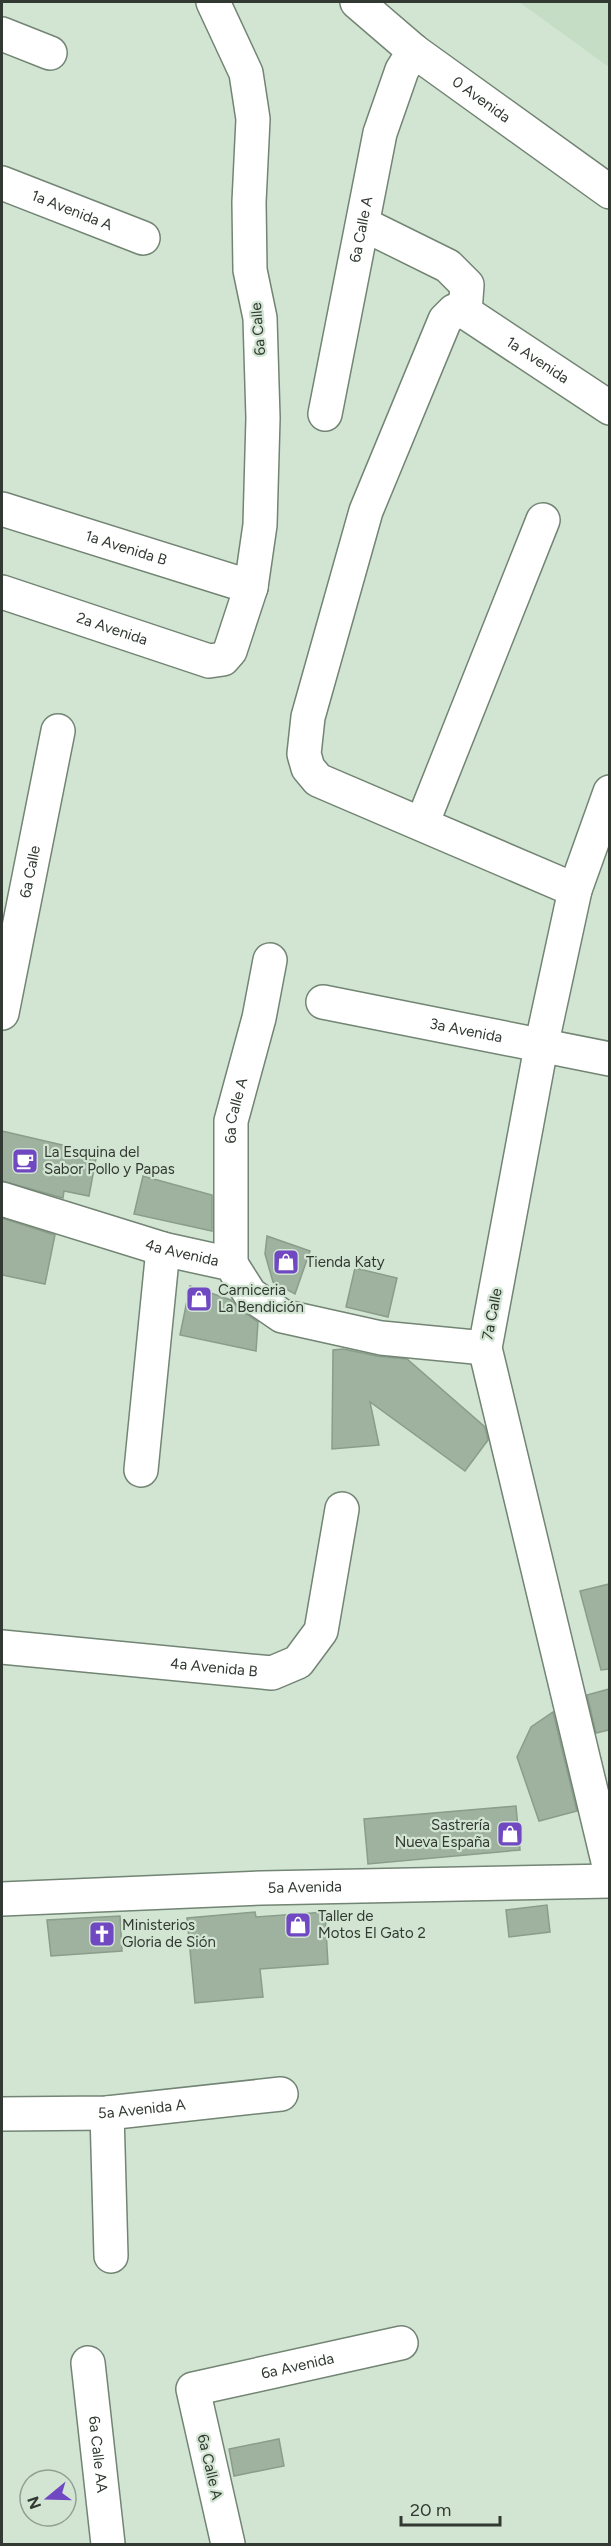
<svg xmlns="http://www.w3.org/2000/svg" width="611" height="2546" viewBox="0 0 611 2546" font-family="Figtree,sans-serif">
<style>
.built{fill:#c4ddc4}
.building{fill:#9fb29f;stroke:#8a9c8a;stroke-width:1.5}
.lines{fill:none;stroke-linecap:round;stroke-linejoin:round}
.minor-casing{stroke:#728473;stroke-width:36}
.tertiary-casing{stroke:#728473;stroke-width:36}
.minor{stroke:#fff;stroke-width:33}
.tertiary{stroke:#fff;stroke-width:33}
.labels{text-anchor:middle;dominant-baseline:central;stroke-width:4.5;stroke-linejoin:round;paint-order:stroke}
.street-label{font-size:15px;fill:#323932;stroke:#d2e5d2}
.poi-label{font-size:15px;fill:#323932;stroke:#d2e5d2;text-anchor:start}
</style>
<rect width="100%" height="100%" fill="#d2e5d2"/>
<path class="built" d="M519 2H609V67Z"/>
<g class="building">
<path d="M2 1131 97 1153 89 1196 64 1191 63 1198 2 1181Z"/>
<path d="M143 1176 212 1195V1231L134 1214Z"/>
<path d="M2 1218 55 1235 45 1284 2 1275Z"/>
<path d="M267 1236 310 1251 295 1294 273 1282 265 1254Z"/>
<path d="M355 1268 397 1278 388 1317 346 1307Z"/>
<path d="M190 1286 231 1300 239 1309 258 1322 256 1351 180 1335Z"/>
<path d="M343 1349 377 1356 407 1359 485 1427 488 1440 465 1471 370 1402 379 1445 332 1449 333 1350Z"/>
<path d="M609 1584V1669L601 1670 580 1591Z"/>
<path d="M609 1689V1730L596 1733 587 1695Z"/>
<path d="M553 1712 577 1811 539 1821 517 1757 531 1727Z"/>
<path d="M516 1806 520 1850 368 1864 364 1819Z"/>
<path d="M547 1905 550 1932 509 1937 506 1910Z"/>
<path d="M255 1912 256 1917 325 1912 328 1964 260 1969 263 1997 195 2003 187 1918Z"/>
<path d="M120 1916 122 1951 51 1956 47 1920Z"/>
<path d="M279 2439 284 2466 234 2476 229 2449Z"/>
</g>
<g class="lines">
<defs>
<g id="minor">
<path d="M2 34 50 53"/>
<path id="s1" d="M2 183 143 238"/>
<path d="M363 224 448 266 467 285 465 312"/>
<path d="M465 312 454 311 445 320 366 511 308 717 304 754 308 768 318 780 575 890"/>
<path id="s2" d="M465 312 610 408"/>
<path id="s3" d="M325 414 380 133 402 70 414 51"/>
<path id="s4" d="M2 509 251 587"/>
<path id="s5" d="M2 592 209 661 223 659 230 651 251 587 260 525 263 418 260 318 250 270 249 202 253 119 246 73 213 2"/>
<path d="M610 792 575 890 541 1047 485 1348 610 1870"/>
<path d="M422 824 543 520"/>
<path id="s6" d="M323 1002 610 1059"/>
<path id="s7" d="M2 1013 58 731"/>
<path id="s8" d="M2 1199 163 1249 231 1264 250 1294 282 1316 381 1338 485 1348"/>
<path id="s9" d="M231 1264V1121L259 1018 270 960"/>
<path d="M141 1470 163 1249"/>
<path id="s10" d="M2 1647 272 1673 298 1662 321 1631 342 1509"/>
<path d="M107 2113 111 2256"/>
<path id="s11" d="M2 2114 107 2113 281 2094"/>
<path id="s12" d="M88 2363 108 2544"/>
<path id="s13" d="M228 2544 193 2389 401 2343"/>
</g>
<g id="tertiary">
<path id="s14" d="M357 2 414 51 610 192"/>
<path id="s15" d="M2 1899 262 1888 610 1881"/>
</g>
</defs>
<use href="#minor" class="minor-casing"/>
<use href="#tertiary" class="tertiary-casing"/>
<use href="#minor" class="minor"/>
<use href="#tertiary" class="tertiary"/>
</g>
<defs>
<symbol id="cafe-square" viewBox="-11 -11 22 22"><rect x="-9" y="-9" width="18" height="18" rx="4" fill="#7049c2" stroke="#d2e5d2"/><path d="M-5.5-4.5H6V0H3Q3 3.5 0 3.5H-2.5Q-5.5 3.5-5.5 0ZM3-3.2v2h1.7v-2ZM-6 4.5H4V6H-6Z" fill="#fff"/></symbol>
<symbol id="shop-square" viewBox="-11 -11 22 22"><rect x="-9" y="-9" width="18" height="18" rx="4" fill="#7049c2" stroke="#d2e5d2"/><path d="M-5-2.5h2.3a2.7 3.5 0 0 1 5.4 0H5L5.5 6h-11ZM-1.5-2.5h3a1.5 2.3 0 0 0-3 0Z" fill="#fff"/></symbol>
<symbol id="church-square" viewBox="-11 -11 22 22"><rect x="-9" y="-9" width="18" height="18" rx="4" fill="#7049c2" stroke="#d2e5d2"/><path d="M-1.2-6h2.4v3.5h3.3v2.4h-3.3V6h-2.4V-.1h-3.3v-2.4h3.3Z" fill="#fff"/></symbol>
</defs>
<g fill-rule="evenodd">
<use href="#cafe-square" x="10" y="1146" width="30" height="30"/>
<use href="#shop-square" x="271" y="1247" width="30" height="30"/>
<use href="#shop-square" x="184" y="1284" width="30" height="30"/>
<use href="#shop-square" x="495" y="1819" width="30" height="30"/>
<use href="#shop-square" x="283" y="1910" width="30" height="30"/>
<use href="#church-square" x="87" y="1919" width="30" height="30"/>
</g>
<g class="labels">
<g class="street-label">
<text stroke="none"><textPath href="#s14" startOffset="158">0 Avenida</textPath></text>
<text stroke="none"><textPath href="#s1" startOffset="75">1a Avenida A</textPath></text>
<text stroke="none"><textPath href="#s3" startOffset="188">6a Calle A</textPath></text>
<text transform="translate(258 329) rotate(-95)">6a Calle</text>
<text stroke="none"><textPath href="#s2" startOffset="87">1a Avenida</textPath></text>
<text stroke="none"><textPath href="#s4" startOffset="130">1a Avenida B</textPath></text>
<text stroke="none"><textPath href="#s5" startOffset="116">2a Avenida</textPath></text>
<text stroke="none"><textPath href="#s7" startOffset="144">6a Calle</textPath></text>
<text stroke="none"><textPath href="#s6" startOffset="146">3a Avenida</textPath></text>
<text stroke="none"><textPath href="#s9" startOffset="154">6a Calle A</textPath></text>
<text stroke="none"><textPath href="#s8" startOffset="188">4a Avenida</textPath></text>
<text transform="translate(492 1314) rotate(-79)">7a Calle</text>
<text stroke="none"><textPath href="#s10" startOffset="213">4a Avenida B</textPath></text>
<text stroke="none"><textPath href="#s15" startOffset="303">5a Avenida</textPath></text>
<text stroke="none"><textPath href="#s11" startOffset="140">5a Avenida A</textPath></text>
<text stroke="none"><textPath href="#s13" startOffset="266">6a Avenida</textPath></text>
<text stroke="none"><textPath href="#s12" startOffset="92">6a Calle AA</textPath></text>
<text transform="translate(210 2467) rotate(77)">6a Calle A</text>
</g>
<g class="poi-label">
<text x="44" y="1152">La Esquina del<tspan x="44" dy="17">Sabor Pollo y Papas</tspan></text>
<text x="306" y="1262">Tienda Katy</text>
<text x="218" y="1290">Carniceria<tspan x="218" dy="17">La Bendición</tspan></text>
<text x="490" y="1825" text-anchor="end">Sastrería<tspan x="490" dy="17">Nueva España</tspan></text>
<text x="318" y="1916">Taller de<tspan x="318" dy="17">Motos El Gato 2</tspan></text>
<text x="122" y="1925">Ministerios<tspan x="122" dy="17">Gloria de Sión</tspan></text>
</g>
</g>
<rect width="611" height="2546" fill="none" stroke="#323932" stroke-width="6"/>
<g transform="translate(48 2498) rotate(251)"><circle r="28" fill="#d2e5d2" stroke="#92a092" stroke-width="1.5"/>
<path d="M0-4.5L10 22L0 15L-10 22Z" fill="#7049c2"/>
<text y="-9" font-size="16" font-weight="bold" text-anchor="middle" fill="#323932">N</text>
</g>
<path d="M401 2516v9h99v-9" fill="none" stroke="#323932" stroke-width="3"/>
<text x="410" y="2516" font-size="18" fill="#323932" stroke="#d2e5d2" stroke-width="4.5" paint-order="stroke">20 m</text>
</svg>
